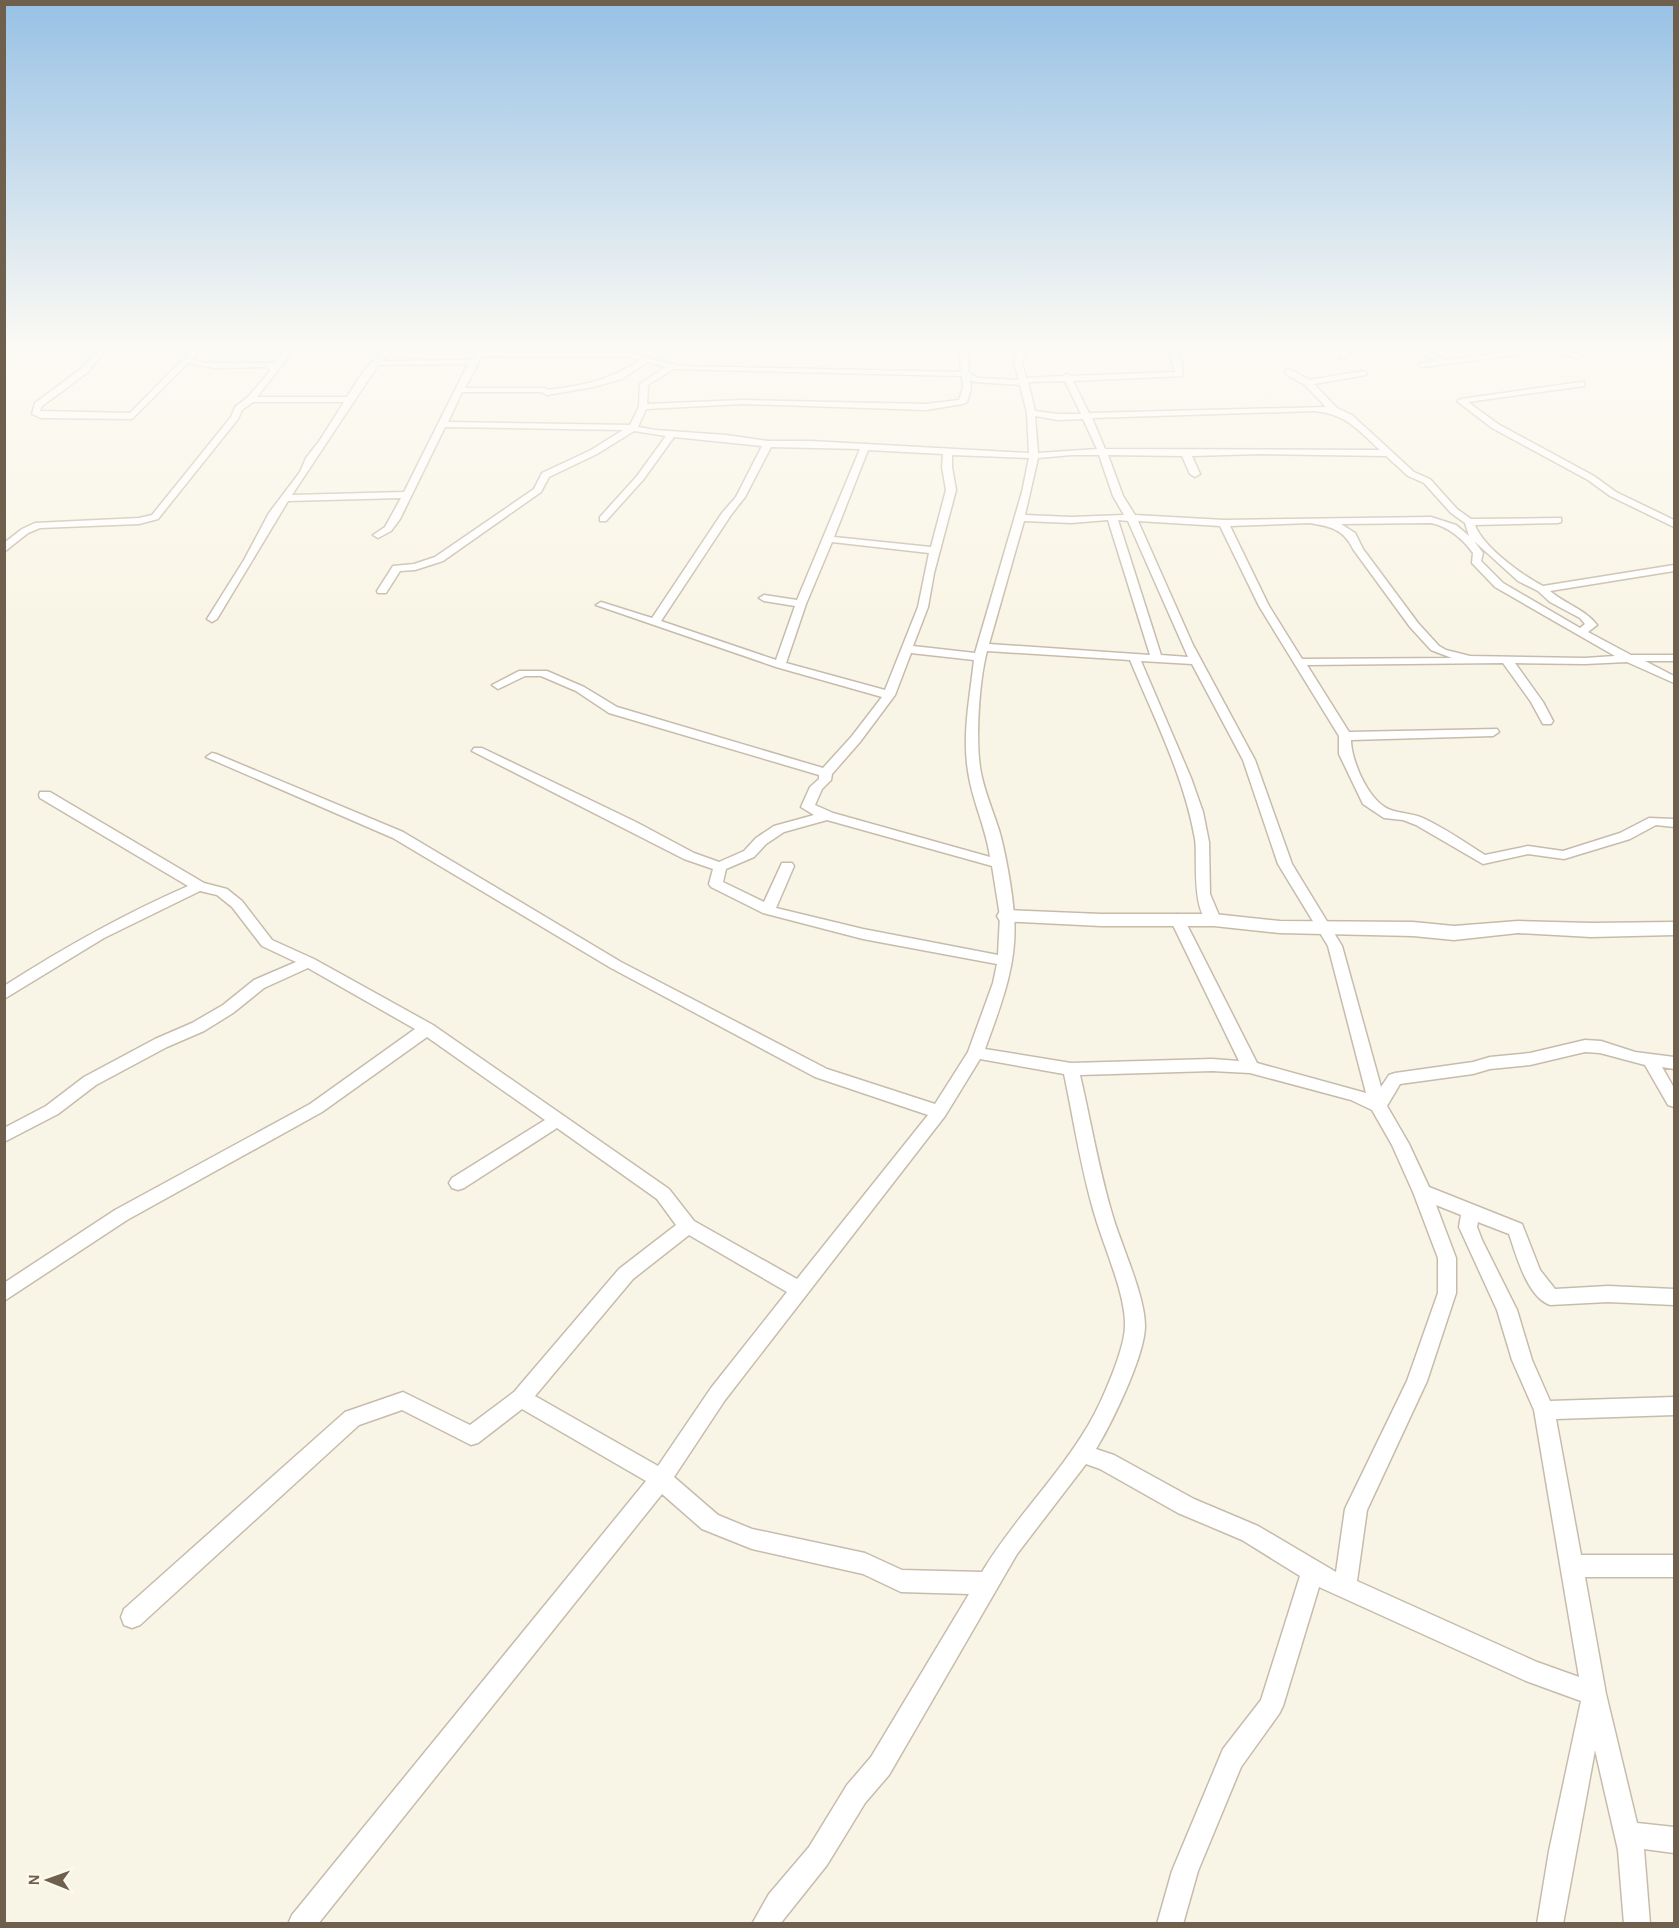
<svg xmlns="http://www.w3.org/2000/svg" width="1679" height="1928" viewBox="0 0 1679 1928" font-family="'Alegreya Sans',sans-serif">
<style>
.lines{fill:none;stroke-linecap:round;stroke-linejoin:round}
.street-casing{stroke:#c7bcac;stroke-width:3}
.secondary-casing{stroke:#c7bba8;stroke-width:3}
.street{fill:#fff;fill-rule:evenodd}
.secondary{fill:#fff;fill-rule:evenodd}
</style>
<rect width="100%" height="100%" fill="#f9f5e6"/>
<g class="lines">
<defs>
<g id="street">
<path d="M4 349H9L4 352Z"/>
<path d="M98 349H106L88 372 42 406 40 411 130 413 193 349H201L192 359 204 363H273L286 349H294L257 397H347L363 372 384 349H392L382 361 471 360 478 349H486L485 352 630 353 679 366 961 372 959 349H967L969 373 978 378 1019 380 1014 362 1018 349H1026L1022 362 1026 378 1063 376 1067 374 1071 376 1175 372 1169 349H1177L1183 365 1182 376 1073 381 1089 413 1326 407 1305 385 1286 374V370H1292L1309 380 1363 371 1367 373 1366 375 1314 384 1337 408 1352 415 1414 472 1430 479 1457 509 1471 519 1561 518V522L1558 523 1475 525C1483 547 1522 575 1543 586L1674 565V571L1550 591C1565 604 1585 609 1597 625L1588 632 1631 655H1674V661H1645L1674 676V683L1627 662 1585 664 1515 663 1543 702 1553 721 1551 724H1543L1531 702 1503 663 1307 665 1349 732 1497 729 1499 732 1493 736 1351 740C1351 761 1370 806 1394 811 1405 814 1415 814 1425 819 1446 829 1466 843 1485 855L1528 846 1563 851 1620 833 1649 818 1674 819V827L1656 825 1630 839 1564 859 1528 854 1483 864 1416 825 1403 820 1384 818 1363 804 1339 754V736L1259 606 1220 526 1138 521 1193 645 1255 760 1292 864 1342 946 1381 1087 1389 1075 1395 1073 1473 1062 1490 1057 1530 1053 1585 1040 1601 1041 1635 1052 1674 1057V1069L1662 1067 1674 1088V1107L1668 1105 1645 1065 1600 1053 1585 1052 1530 1065 1490 1069 1473 1074 1400 1084 1387 1106 1409 1144 1429 1187 1522 1224 1540 1270 1555 1289 1608 1286 1674 1289V1305L1608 1302 1550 1305C1527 1297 1516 1254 1509 1234L1478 1222 1477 1227 1482 1240 1517 1310 1532 1360 1550 1401 1674 1397V1415L1556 1419 1581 1555H1674V1577H1585L1606 1694 1637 1823 1674 1827V1853L1644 1849 1650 1924H1624L1618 1850 1595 1750 1563 1924H1537L1549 1851 1581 1701 1526 1681 1319 1587 1283 1706 1279 1714 1241 1767 1198 1871 1183 1924H1157L1172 1871 1223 1749 1261 1700 1300 1576 1242 1540 1178 1513 1100 1469 1086 1464 1017 1554 889 1775 865 1803 827 1865 780 1924H752L769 1894 809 1847 847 1785 871 1757 969 1594 901 1592 863 1574 752 1549 702 1529 662 1494 318 1924H288L292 1915 646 1481 522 1409 478 1443 471 1445 402 1410 359 1425 140 1625 132 1628 124 1625 121 1617 124 1609 345 1412 403 1392 470 1425 514 1392 619 1269 676 1225 657 1199 557 1128 464 1188 458 1190 452 1188 449 1183 452 1178 545 1120 427 1037 322 1112 127 1220 4 1301V1283L115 1210 310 1104 415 1029 308 968 264 988 233 1013 204 1031 167 1047 96 1085 58 1114 4 1142V1128L46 1106 84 1077 155 1039 192 1023 223 1005 254 980 296 962 262 946 232 907 217 895 200 891 104 938 4 999V986C63 948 124 914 188 886L40 798 39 795 40 792H50L204 883 227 889 242 901 272 940 314 959 433 1025 669 1189 694 1221 797 1279 928 1115 815 1077 611 968 393 838 206 757 212 753 216 754 403 832 621 962 827 1069 935 1104 968 1052 993 983 997 964 863 939 763 913 711 887 709 884 713 869 684 859 472 751 474 748H482L636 822 694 853 719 862 744 851 756 838 774 826 814 815 801 807 810 787 819 779V775L609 713 576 691 541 676H525L498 689 492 685 519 671H547L584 687 617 707 823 768 852 736 882 697 776 667 596 605 601 602 652 618 722 513 736 497 762 446 674 437 643 480 606 521H600V517L637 476 666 436 634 431 597 454 549 477 541 492 443 561 415 570 400 571 386 593H378L377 591 393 566 414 564 435 557 534 489 542 473 591 450 623 430 445 427 400 519 391 531 378 538 373 535 385 527 401 498 288 501 217 619 212 622 207 619 244 560 269 513 300 472 306 458 320 440 344 402H253L242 410 238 419 158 519 139 524 40 528 28 533 4 552V543L22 529 35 523 139 518 152 515 231 417 235 407 248 397 271 370 266 367 215 368 188 363 132 419 41 418 32 414 35 403 82 368ZM482 356 630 357 640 360C606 382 587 384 549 390L544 388H465ZM647 362 665 367 640 384 639 407 630 425 448 422 462 392H542L547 395 593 387 622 379ZM468 364 404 492 292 495 378 365ZM673 369 962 376 963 388 959 400 926 404 743 400 647 404 648 385ZM970 380 976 382 1020 385 1027 413 1029 453 811 441H768L726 435 655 430 638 427 646 409 743 404 926 410 963 404 967 402 971 388ZM1065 381 1081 414H1058L1035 411 1028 382ZM1314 411C1346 414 1357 429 1380 450L1105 449 1092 418ZM1035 416 1058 420 1083 419 1097 449 1038 453ZM771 447 860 449 797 600 764 595 759 598 764 601 795 606 776 660 661 621 731 515 745 497ZM868 450 943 454 942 467 946 490 931 547 834 537ZM1261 454 1386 456 1408 476 1424 483 1451 513 1465 523 1469 536 1456 525 1431 517 1224 520 1135 515 1123 496 1108 455 1182 456 1190 474 1195 477 1200 474 1192 456ZM952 455 1029 458 1022 492 975 653 913 646 928 607 934 573 956 490 952 467ZM1072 455H1099L1113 496 1124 515 1071 517 1025 515 1038 458ZM1108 520 1150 655 989 644 1024 521 1071 523ZM1118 520 1128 521 1188 657 1161 655ZM1309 523C1329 526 1344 529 1353 549L1410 627 1431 650 1452 658 1302 659 1269 606 1230 526ZM1431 523C1449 527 1462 538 1473 553L1472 563 1495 587 1615 656 1585 658 1470 656 1446 650 1439 646 1418 623 1363 549 1355 533 1341 524ZM1474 541 1518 581 1538 591 1550 602 1580 618 1585 624 1580 628 1503 583 1481 561 1483 553ZM832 542 929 553 918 607 885 690 786 663 806 604ZM987 651 1130 660C1154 718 1184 776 1195 839 1198 857 1190 918 1214 925L1221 920 1210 894 1209 842 1203 812 1191 778 1141 661 1192 664 1243 760 1278 864 1328 946 1366 1093 1257 1063 1184 919 1177 914 1170 919 1239 1061 1212 1059 1071 1063 985 1049C1001 1005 1018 963 1014 916 1013 894 1005 850 999 830 993 811 985 793 981 773 975 743 979 681 987 651ZM911 653 974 660C970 697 962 734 968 771 972 801 986 827 990 857L833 813 815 805 822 789 831 780 832 774 860 742 895 695ZM827 820 992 866 1000 916 998 955 863 929 776 908 794 866 792 863H782L764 902 723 882 726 869 754 857 766 844 784 832ZM980 1059 1064 1074C1074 1121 1081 1170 1095 1216 1104 1247 1126 1295 1125 1326 1125 1349 1101 1404 1089 1424 1058 1477 1013 1520 982 1572L902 1570 865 1553 752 1529 718 1515 674 1477 725 1400 945 1116ZM1212 1071 1250 1073 1351 1100 1372 1110 1392 1145 1413 1192 1438 1258V1293L1407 1381 1345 1509 1336 1572 1258 1526 1194 1499 1114 1455 1096 1449C1112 1423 1145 1355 1145 1326 1145 1296 1122 1247 1113 1217 1099 1171 1091 1122 1080 1075ZM1436 1205 1461 1215 1459 1227 1497 1310 1512 1360 1534 1410 1579 1677 1537 1662 1357 1581 1367 1510 1427 1381 1456 1293V1258ZM689 1235 787 1292 711 1388 658 1466 535 1396 633 1279Z"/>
<path d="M1345 349H1353L1346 359H1340Z"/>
<path d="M1412 349H1422L1446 360 1530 349H1558L1582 356 1578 358 1548 351 1423 367 1419 365 1420 363 1436 361Z"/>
<path d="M1581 382H1584V386L1468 402 1498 424 1594 476 1616 492 1674 520V527L1610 496 1588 480 1492 428 1457 401 1461 399Z"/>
</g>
<path id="secondary" d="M1007 910 1101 914H1214L1280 921 1413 922 1454 926 1518 921 1591 923 1674 922V935L1591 937 1518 933 1454 940 1413 936 1280 933 1214 926H1101L1000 921 997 916 1000 911Z"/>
</defs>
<use href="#street" class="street-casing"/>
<use href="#secondary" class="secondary-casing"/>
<use href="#street" class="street"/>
<use href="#secondary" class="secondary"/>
</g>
<linearGradient id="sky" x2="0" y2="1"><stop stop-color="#97c1e5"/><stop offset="0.56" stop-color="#fcfaf4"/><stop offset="1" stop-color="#fcfaf4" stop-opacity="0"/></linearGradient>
<rect width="1679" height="619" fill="url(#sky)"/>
<rect width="1679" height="1928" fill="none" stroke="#6f604e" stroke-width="12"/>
<g transform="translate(48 1880) rotate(271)" stroke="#fdf9ec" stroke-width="4.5" paint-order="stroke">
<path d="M0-4.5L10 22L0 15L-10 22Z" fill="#6f604e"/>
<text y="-9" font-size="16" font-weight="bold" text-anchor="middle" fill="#6f604e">N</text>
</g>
</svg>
